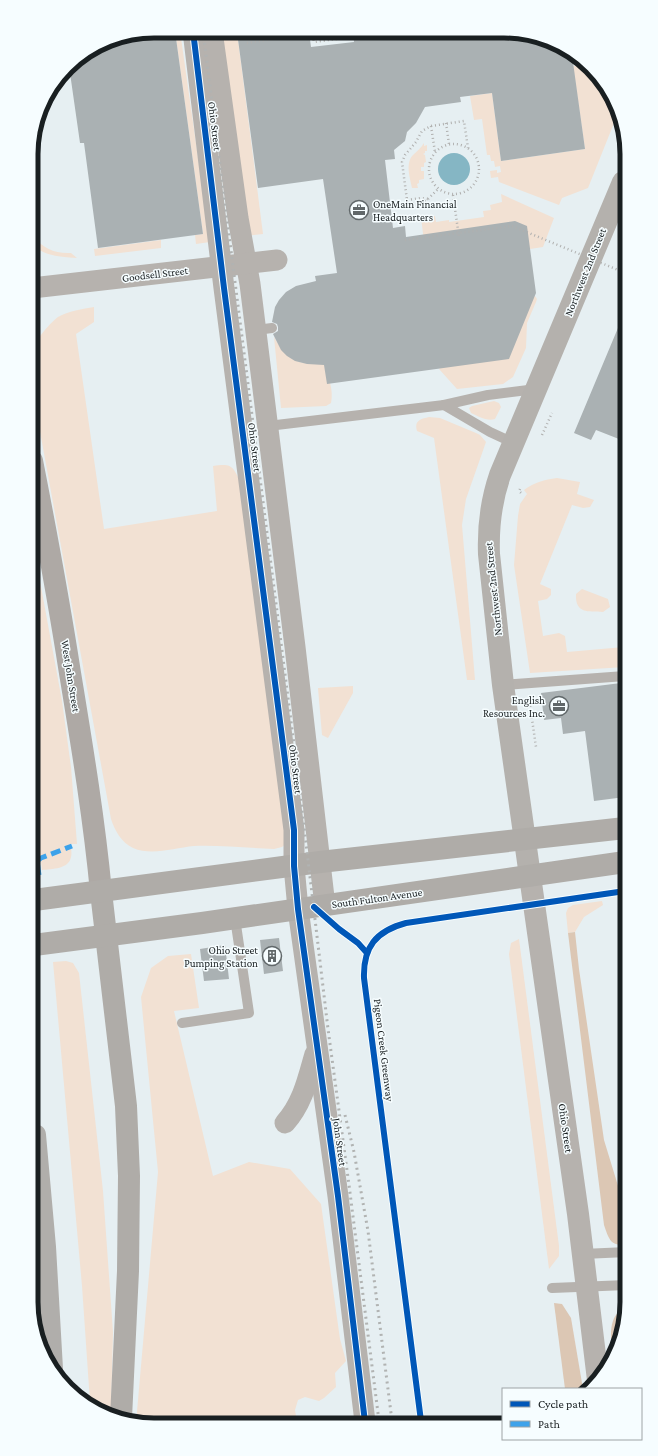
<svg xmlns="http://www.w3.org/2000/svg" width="658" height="1456" viewBox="0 0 658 1456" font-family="'Crimson Pro',serif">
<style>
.green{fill:#f2e1d3}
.forest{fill:#dcc7b4}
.water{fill:#85b6c4}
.building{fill:#aab1b3}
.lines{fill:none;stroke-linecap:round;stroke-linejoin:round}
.path{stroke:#b0b0af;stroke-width:2.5;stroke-dasharray:1 3;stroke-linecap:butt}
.service{stroke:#b6b2ae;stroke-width:10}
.minor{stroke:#b6b2ae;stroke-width:21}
.tertiary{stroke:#b6b2ae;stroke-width:22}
.secondary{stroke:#b4b1ad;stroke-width:22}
.primary{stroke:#aea9a5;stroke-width:22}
.trunk{stroke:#afaca8;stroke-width:22}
.motorway{stroke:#b0aeab;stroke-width:22}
.rail{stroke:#b1b3b2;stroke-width:3;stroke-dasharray:2 4;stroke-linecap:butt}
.path-bridge{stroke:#b0b0af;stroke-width:2.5;stroke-dasharray:1 3;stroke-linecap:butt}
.quiet{stroke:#3da2ea;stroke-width:5;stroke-dasharray:10 5;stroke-linecap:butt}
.cycleway-casing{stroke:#f6fdff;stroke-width:8}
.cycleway{stroke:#0057b8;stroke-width:6}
.labels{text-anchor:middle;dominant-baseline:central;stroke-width:3;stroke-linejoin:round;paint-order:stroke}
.street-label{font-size:11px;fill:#191f21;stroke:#f6fdff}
.poi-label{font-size:11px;fill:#191f21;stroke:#f6fdff;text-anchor:end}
.rim{fill:none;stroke:#191f21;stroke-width:5}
</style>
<rect width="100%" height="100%" fill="#e6eff2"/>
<g class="green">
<path d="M175 31H180L210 242 196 244 195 235 203 234Z"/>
<path d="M219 31 237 32 263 234 246 236Z"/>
<path d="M588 65 606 86 618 113 588 188 562 198 559 205 499 182 498 177 491 178 490 171 497 170V173L501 172 500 166 495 167 494 161H491L490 155H487L482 119 474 120 470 96 492 93 501 161 585 149 573 66Z"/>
<path d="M424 143V146L427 145V151H425V153L423 154 425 155 426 162 424 163V167H421V171H424V179L419 180V183L417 184 418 188H412C410 178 405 163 413 155 417 151 421 148 424 143Z"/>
<path d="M501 194 554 218 543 247 530 249 424 242 421 217 435 216 436 222 449 220V222L484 217 483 211 491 210 490 205 502 202Z"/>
<path d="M32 236C43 248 55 254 71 253L77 258C60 257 45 256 32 245Z"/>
<path d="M161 240V248L95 256 94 249Z"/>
<path d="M535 296 537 299 536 302 527 323 526 348 513 377 503 384 457 389 439 369Z"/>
<path d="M94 307V322L76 334 104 529 217 511 213 466C234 463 232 467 242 484L288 842 282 847 274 849C248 848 218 845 194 846 174 848 152 856 133 848 121 842 115 831 111 819L32 388C32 375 30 361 34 348 36 339 51 322 58 317 68 311 83 309 94 307Z"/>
<path d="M274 337C286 359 298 366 324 363 328 376 334 390 331 403L326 406 281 408Z"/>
<path d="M494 401 499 403 501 407 495 419C487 422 478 416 471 413L469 408 472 406Z"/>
<path d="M429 417 440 418 476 433 480 435 486 442 466 499 462 525 475 680H467L434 438 417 431C414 421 420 419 429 417Z"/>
<path d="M557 478 580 482 577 494 594 500 590 507 583 508 572 505 540 584 551 589V595L547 599 538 601 543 636 559 633 565 636 567 652 624 647 625 667 530 673 514 565 518 516 520 504 527 494 524 490C535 482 544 480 557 478Z"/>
<path d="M33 543 62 701 71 767 77 844H71C71 848 72 854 71 857 69 869 52 869 42 870L33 794Z"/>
<path d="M582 589 608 599 610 607 603 612C588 611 575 614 576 594Z"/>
<path d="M353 686V693L328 738 322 735 318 688Z"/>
<path d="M602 901 603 905 584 917 575 932 568 933 566 913 568 908 573 905Z"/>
<path d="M519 939 559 1246V1256L549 1269 509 954 511 943Z"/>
<path d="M191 954 199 1008 174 1011 213 1176 249 1162 290 1169 321 1204 340 1339 346 1361 335 1373 336 1387 324 1398 319 1401 305 1397 298 1400 295 1410 297 1422 136 1423 158 1172 141 997 151 968 168 956Z"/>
<path d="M66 961 73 963 79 973 103 1191 113 1332 111 1413 90 1402 82 1286 53 962Z"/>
</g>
<g class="forest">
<path d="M575 932 579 969 604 1140 626 1212V1245C610 1246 609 1239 604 1225L568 933Z"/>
<path d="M554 1303 562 1304 571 1318 583 1389H565Z"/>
<path d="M627 1308 618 1349 613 1356C611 1341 606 1313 627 1308Z"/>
</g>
<circle class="water" cx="454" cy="169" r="16"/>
<g class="building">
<path d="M154 31H175L203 234 98 248 84 143H80L69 66 73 62 107 40Z"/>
<path d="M237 32H309L311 47 354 42 353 32 527 33 572 55 585 149 501 161 492 93 460 97 461 102 425 107 416 123 407 132 405 141 394 150 395 159 385 160 393 228 405 226 406 237 515 221 527 226 536 293 509 359 327 384 324 365 307 364 295 361 287 356 281 350 273 334 278 331V327L277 324 272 322 275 307 279 300 286 292 296 286 316 281 315 276 337 273 323 179 258 188Z"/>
<path d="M623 316 624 441 596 430 591 440 574 433Z"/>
<path d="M621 683 622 688H625V797L594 801 585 731 563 734 561 718 544 720 541 693Z"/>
<path d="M279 938 283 971 264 974 260 940Z"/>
<path d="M225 945 229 979 204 981 200 949Z"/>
</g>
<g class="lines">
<g class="path">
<path d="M312 32 314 42 387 32"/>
<path d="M247 43 281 38 280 32"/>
<path d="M446 123 449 144"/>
<path d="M431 126 435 152"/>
<circle cx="454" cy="169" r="25"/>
<path d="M453 195 459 237"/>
<path d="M428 199 438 189"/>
<path d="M407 200 421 198 428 199 422 202 408 204 407 200 402 162 405 155 416 142 422 131 431 126 464 121 468 148"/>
<path d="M542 435 552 413"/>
<path d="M520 489 519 491 523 495"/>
<path d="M529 698 536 747"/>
</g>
<g class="service">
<path d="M256 330 272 328"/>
<path d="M268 426 444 405"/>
<path d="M514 443 490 432 444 405 488 395 536 389"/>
<path d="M503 685 625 676"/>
<path d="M182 1023 249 1013 235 918"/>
<path d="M583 1254 627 1252"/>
<path d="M552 1288 627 1285"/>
</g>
<g class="minor">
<path d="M193 31 224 288 294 830V866L298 909 338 1196 365 1422"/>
<path d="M212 31 238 218 250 284 295 647 325 906"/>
<path d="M32 288 277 260"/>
<path d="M285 1123C303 1103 308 1078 315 1054"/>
</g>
<path class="tertiary" d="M530 876 578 1214 598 1380"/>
<path class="secondary" d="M530 876 503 685 489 554C488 527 491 501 500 475L623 182"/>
<path class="primary" d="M32 461C46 532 59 602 70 673 82 746 94 818 101 892"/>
<g class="trunk">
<path d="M101 892 126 1106 129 1176 128 1271 121 1418"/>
<path d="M34 900 320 862 625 828"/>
<path d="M34 945 202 923 625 862"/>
</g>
<path class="motorway" d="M35 1135 45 1247 52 1369"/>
<g class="rail">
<path d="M203 31 299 784 328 1029 349 1185 379 1421"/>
<path d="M345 1115 354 1152 368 1231 392 1421"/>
</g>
<path class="path-bridge" d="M405 240 512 226 623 272"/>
<path class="quiet" d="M39 875 37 861 41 858 72 846"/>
<defs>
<g id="cycleway">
<path d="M193 31 224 288 294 830V866L298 909 338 1196 365 1422"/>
<path d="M314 907 339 929 358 943 367 953"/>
<path d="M421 1421 364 978C363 947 376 931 406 923L625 891"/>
</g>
</defs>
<use href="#cycleway" class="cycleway-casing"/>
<use href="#cycleway" class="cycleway"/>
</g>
<defs>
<symbol id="office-ring" viewBox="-11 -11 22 22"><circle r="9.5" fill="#f6fdff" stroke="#61686a" stroke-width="1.5"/><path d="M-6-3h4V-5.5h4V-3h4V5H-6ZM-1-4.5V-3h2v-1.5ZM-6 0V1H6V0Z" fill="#61686a"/></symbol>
<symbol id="building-ring" viewBox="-11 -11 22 22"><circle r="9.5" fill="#f6fdff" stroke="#61686a" stroke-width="1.5"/><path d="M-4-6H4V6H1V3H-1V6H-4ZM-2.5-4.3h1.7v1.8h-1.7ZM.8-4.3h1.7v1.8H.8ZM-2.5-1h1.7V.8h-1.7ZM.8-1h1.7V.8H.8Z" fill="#61686a"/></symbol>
</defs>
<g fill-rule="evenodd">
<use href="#office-ring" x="348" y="199" width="22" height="22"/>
<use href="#office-ring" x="548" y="695" width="22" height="22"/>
<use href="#building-ring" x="261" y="945" width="22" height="22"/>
</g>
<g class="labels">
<g class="street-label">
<text transform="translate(215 126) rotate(83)">Ohio Street</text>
<text transform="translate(585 272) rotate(-68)">Northwest 2nd Street</text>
<text transform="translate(155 274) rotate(-7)">Goodsell Street</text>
<text transform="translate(255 447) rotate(83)">Ohio Street</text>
<text transform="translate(493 589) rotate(-96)">Northwest 2nd Street</text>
<text transform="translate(71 676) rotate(81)">West John Street</text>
<text transform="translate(296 769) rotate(83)">Ohio Street</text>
<text transform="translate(377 898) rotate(-8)">South Fulton Avenue</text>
<text transform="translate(384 1050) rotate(83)">Pigeon Creek Greenway</text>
<text transform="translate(566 1128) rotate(82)">Ohio Street</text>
<text transform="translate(340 1142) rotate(82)">John Street</text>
</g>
<g class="poi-label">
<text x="373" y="204" text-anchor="start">OneMain Financial<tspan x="373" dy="13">Headquarters</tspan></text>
<text x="545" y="700">English<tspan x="545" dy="13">Resources Inc.</tspan></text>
<text x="258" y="950">Ohio Street<tspan x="258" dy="13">Pumping Station</tspan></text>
</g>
</g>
<path d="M0 0H658V1456H0ZM154 38H504A116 116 0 0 1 620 154V1302A116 116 0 0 1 504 1418H154A116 116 0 0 1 38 1302V154A116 116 0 0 1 154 38Z" fill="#f6fdff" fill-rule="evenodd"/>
<path class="rim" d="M154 38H504A116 116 0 0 1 620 154V1302A116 116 0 0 1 504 1418H154A116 116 0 0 1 38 1302V154A116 116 0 0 1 154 38Z"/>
<rect x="502" y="1388" width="140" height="52" fill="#f6fdff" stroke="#9ea4a6"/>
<rect x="510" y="1401" width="20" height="6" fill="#0057b8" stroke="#9ea4a6"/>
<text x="538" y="1408" font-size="12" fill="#191f21">Cycle path</text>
<rect x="510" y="1421" width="20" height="6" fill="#3da2ea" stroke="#9ea4a6"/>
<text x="538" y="1428" font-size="12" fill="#191f21">Path</text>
</svg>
